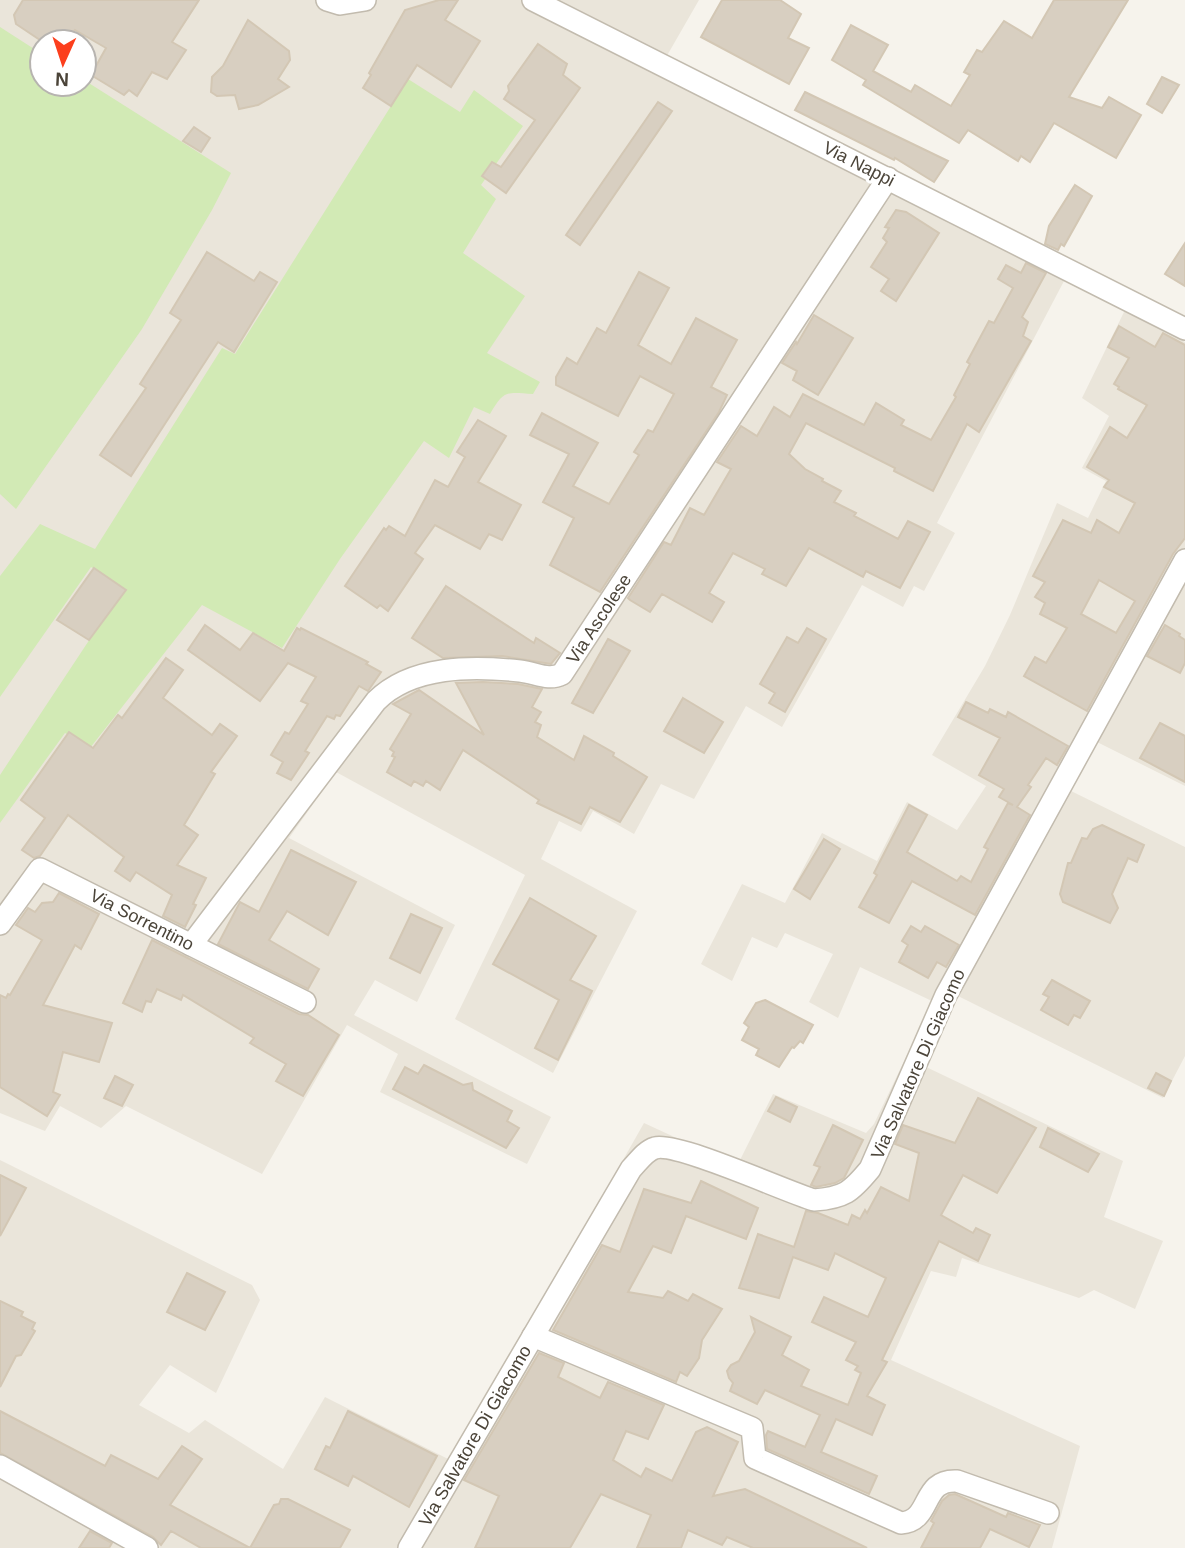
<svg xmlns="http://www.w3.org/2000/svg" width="1185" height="1548" viewBox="0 0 1185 1548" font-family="Helvetica,sans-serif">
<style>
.residential{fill:#eae5da;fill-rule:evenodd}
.green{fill:#d2eab5}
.building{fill:#d8cfc1;stroke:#d3c7b4;stroke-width:2;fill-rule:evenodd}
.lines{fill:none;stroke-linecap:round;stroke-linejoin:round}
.minor-casing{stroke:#c2bbae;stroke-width:24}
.minor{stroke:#fff;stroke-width:21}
.labels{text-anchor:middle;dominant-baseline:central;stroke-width:6;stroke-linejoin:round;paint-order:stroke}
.street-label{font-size:18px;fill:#4b4439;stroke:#fff}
</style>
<rect width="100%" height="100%" fill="#f6f3ec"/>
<g class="residential">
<path d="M0 0H699L657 73 1048 269 1064 281 937 523 955 533 924 591 914 586 903 607 862 585 782 727 746 706 694 799 661 784 634 834 593 811 581 832 559 821 541 859 637 911 553 1073 455 1019 525 875 336 772 289 838 455 925 417 1002 375 980 354 1015 551 1117 527 1164 380 1092 398 1054 347 1025 262 1174 126 1106 101 1128 60 1106 45 1131 0 1113ZM42 42H84V84H42Z"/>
<path d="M1125 310 1185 342V786L1097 742 1071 791 1185 847V1056L1163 1098 958 996 951 1010 860 967 838 1018 809 1002 833 954 785 933 777 948 752 937 732 981 701 964 742 884 785 903 822 833 877 861 907 802 957 830 986 786 932 755 985 666 1010 615 1057 503 1088 518 1106 481 1082 468 1109 416 1082 398Z"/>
<path d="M907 1055 924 1066 1123 1161 1104 1217 1163 1241 1135 1309 1094 1290 1079 1298 962 1258 956 1277 931 1271 891 1360 1080 1446 1052 1548H0V1160L252 1285 260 1300 216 1393 170 1365 139 1405 189 1433 205 1420 283 1469 325 1397 452 1461 644 1123 737 1166 773 1094 866 1133 874 1124Z"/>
</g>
<g class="green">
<path d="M0 27 42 54V84H84V80L231 173 212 210 142 329 16 509 0 494Z"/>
<path d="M408 79 460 112 474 90 523 126 481 185 496 199 463 253 525 296 487 353 540 382 533 394C506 392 504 390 490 414L474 407 449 458 424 441 340 559 282 648 202 605 90 748 65 733 0 823V775L123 589 91 567 0 697V576L40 524 95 549 222 348 235 354Z"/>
</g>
<g class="building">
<path d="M23 0H199L172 42 186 50 167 79 152 72 137 96 129 90 124 95 91 75 106 48 75 30 67 42H43L16 24 14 15Z"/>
<path d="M439 0H458L445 20 480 41 451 87 417 65 391 106 363 88 371 75 369 73 405 10Z"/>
<path d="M722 0H780L801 14 788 38 809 48 789 84 701 37Z"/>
<path d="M1054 0H1128L1069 97 1102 108 1109 97 1141 115 1116 158 1054 123 1030 162 1021 156 1018 161 968 130 959 143 863 85 866 80 832 60 851 25 888 45 873 71 911 92 915 85 951 106 970 75 964 72 977 50 982 52 1004 21 1032 38Z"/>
<path d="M248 20 289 51 290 60 278 79 289 87 258 105 239 109 235 95 217 96 211 92 212 77 223 66Z"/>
<path d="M538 44 567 64 563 75 580 88 506 193 482 176 492 162 501 167 535 120 504 99 509 91 508 86Z"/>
<path d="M1162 77 1179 85 1162 113 1147 104Z"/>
<path d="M805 92 948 161 934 182 895 158 894 160 795 110Z"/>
<path d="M658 102 672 111 580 245 566 235Z"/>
<path d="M194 127 210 138 201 152 183 141Z"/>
<path d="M1075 185 1092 196 1064 246 1061 244 1058 250 1045 244 1049 226Z"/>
<path d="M896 210 906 212 939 233 896 301 881 291 889 279 871 267 887 242 883 238 889 228 885 227Z"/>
<path d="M1185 243V286L1165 274Z"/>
<path d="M207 252 254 281 260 272 277 282 234 352 218 342 131 476 100 455 146 388 140 384 181 320 170 313Z"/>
<path d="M1026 263 1046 273 1022 317 1028 322 1023 336 1031 341 979 432 967 424 933 491 894 471 895 468 806 423 789 454 805 469 823 479 822 481 841 491 834 502 856 513 854 516 898 539 908 521 930 532 900 588 866 571 863 577 809 548 786 586 762 574 765 569 733 553 709 593 724 602 712 622 662 594 650 612 630 600 628 598 664 542 671 545 690 508 704 515 731 469 717 462 741 426 757 436 774 407 790 417 803 394 864 425 876 403 904 420 901 425 931 440 956 397 954 395 970 364 967 362 989 321 994 323 1013 288 998 279 1006 265 1021 273Z"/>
<path d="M639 272 669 288 638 345 671 364 696 318 737 340 711 387 727 395 719 412 600 592 550 565 574 518 543 502 569 454 530 435 542 413 598 443 573 486 609 504 639 455 634 452 648 430 653 432 674 394 640 376 618 416 556 385V377L567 358 577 364 597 328 606 333Z"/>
<path d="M814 315 853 338 818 395 793 380 797 371 782 363 796 342 797 344Z"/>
<path d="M1119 326 1155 347 1163 333 1185 345V538L1173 554 1087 711 1024 676 1035 657 1046 663 1067 628 1040 614 1045 603 1035 597 1045 582 1033 576 1063 520 1091 533 1097 520 1119 533 1135 503 1104 487 1109 480 1087 467 1110 427 1127 438 1147 405 1118 389 1119 387 1114 384 1129 358 1108 347ZM1099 580 1135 601 1116 633 1081 614Z"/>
<path d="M478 420 506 436 478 482 521 505 502 540 489 534 480 549 435 525 415 553 423 559 388 611 380 605 377 608 345 586 384 528 386 530 389 526 405 536 435 480 448 487 465 457 457 452Z"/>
<path d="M94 568 126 590 89 640 57 620Z"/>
<path d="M446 586 534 643 536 638 560 653 551 664 502 656 443 658 412 638Z"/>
<path d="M205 625 240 650 253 633 284 651 297 628 300 630 301 628 368 662 366 664 381 672 368 691 359 686 340 716 336 715 334 719 327 716 305 751 309 753 291 780 277 773 283 762 271 755 285 732 289 734 308 704 301 701 316 677 288 663 260 701 188 650Z"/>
<path d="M1165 625 1180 634 1179 636 1185 640V663L1180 673 1147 656Z"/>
<path d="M807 628 826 639 785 712 769 703 775 693 760 684 787 637 798 643Z"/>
<path d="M608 639 630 651 593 713 572 703Z"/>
<path d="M166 658 183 670 163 698 212 735 220 724 237 736 211 772 215 774 184 825 198 835 177 865 206 878 193 904 196 905 185 927 163 916 172 895 136 872 130 881 115 871 124 857 68 815 40 856 34 858 22 850 45 818 21 800 69 732 93 748 118 715 122 718Z"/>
<path d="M483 682 518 684 542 689 532 707 541 712 535 722 541 725 537 737 574 760 584 736 614 753 613 756 647 777 620 822 590 807 581 824 537 803 539 800 463 750 440 790 426 781 423 786 414 781 411 786 387 772 395 757 392 756 394 752 390 749 411 714 393 704 419 690 484 735 456 683Z"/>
<path d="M683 698 723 722 704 753 664 731Z"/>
<path d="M966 702 988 713 990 709 1006 717 1008 712 1068 746 1057 765 1046 758 1028 785 1031 787 1017 807 1030 815 975 915 912 881 889 923 859 907 877 875 874 873 909 805 927 815 907 852 957 881 961 876 971 882 988 849 984 847 1008 803 1013 805 999 797 1004 789 979 775 1000 738 958 717Z"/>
<path d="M1160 723 1185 736V782L1140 758Z"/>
<path d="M1102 825 1144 845 1137 862 1128 858 1112 894 1118 908 1110 923 1063 902 1060 894 1068 863H1071L1082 838 1087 839 1093 829Z"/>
<path d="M824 839 840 849 810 899 794 889Z"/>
<path d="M291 850 356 882 328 935 287 911 269 940 319 969 308 989 218 944 240 902 259 912Z"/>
<path d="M59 893 99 914 81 949 75 945 43 1005 112 1023 99 1062 63 1052 53 1092 60 1095 47 1116 0 1087V995L6 998 8 994 10 995 42 940 16 925 28 908 35 912 42 903 53 902Z"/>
<path d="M530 898 596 936 570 980 592 991 558 1060 535 1048 559 1000 493 964Z"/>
<path d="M411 914 442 928 420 973 390 958Z"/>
<path d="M911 926 921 932 925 926 959 945 946 967 937 962 928 978 899 962 908 945 902 941Z"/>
<path d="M152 940 299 1014 308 1015 339 1035 303 1096 276 1081 286 1064 250 1043 254 1038 183 995 181 1000 157 989 151 1002 146 1001 142 1012 123 1003Z"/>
<path d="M1052 980 1090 1001 1080 1018 1074 1015 1068 1025 1041 1010 1049 997 1043 994Z"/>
<path d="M765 1000 813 1025 803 1043 800 1041 794 1048 792 1047 779 1067 756 1055 759 1049 742 1040 749 1027 744 1023 756 1003Z"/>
<path d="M424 1065 463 1085 472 1083 473 1090 512 1111 507 1121 519 1128 506 1148 393 1089 405 1067 418 1074Z"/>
<path d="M1156 1073 1171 1081 1164 1096 1148 1088Z"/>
<path d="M115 1076 133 1085 122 1106 104 1098Z"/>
<path d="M776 1097 797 1107 790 1122 768 1111Z"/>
<path d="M978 1098 1036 1128 997 1193 963 1175 941 1215 973 1233 976 1228 990 1235 978 1261 939 1241 882 1360 887 1362 867 1396 885 1405 872 1435 836 1419 821 1452 877 1476 869 1494 767 1449 766 1435 768 1431 805 1447 820 1415 765 1390 757 1404 730 1391 733 1383 729 1378 727 1371 731 1365 739 1361 755 1332 751 1317 791 1337 782 1355 809 1370 801 1386 848 1405 861 1373 855 1370 858 1366 846 1360 856 1342 812 1322 824 1297 868 1317 886 1278 835 1253 828 1270 793 1257 779 1298 739 1288 758 1234 794 1247 806 1211 818 1213 848 1225 852 1215 860 1219 865 1210 867 1213 881 1187 909 1201 919 1153 895 1144 903 1125 955 1143Z"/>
<path d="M833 1125 863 1140 844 1178 835 1183 816 1187 811 1185 820 1167 814 1165Z"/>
<path d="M1048 1128 1099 1154 1088 1172 1040 1147Z"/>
<path d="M0 1175 26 1188 0 1236Z"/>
<path d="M701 1181 758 1208 746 1239 686 1216 671 1253 653 1246 628 1292 663 1298 668 1291 688 1301 693 1294 722 1309 702 1340 699 1358 687 1376 680 1372 676 1382 553 1330 602 1245 620 1252 644 1189 691 1203Z"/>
<path d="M187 1273 225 1292 205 1330 167 1312Z"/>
<path d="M0 1301 23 1312 21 1316 35 1323 32 1329 35 1331 21 1355 16 1356 0 1387Z"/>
<path d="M539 1353 564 1363 558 1377 600 1398 608 1382 664 1405 648 1439 626 1431 613 1460 641 1477 646 1468 672 1481 696 1432 707 1427 738 1442 713 1496 745 1489 867 1548H753L727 1537 722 1545 688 1530 681 1548H637L651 1515 601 1494 570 1548H475L499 1496 464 1480Z"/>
<path d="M0 1411 105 1466 111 1455 158 1479 182 1446 202 1459 170 1505 250 1548 274 1505 279 1504 281 1499H288L350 1530 340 1548H201L171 1531 161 1545 153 1537 0 1453Z"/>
<path d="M348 1411 437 1456 409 1507 353 1476 348 1486 315 1469 326 1446 330 1448Z"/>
<path d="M955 1494 1006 1517 1008 1513 1040 1525 1029 1547 990 1529 980 1548H921L934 1523 931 1521 932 1519 942 1501 949 1495Z"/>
<path d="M90 1531 112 1543 109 1548H79Z"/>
</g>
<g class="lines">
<defs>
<g id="minor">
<path d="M327 0 340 4 365 0"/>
<path d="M533 0 1185 329"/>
<path d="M0 924 40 869 305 1002"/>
<path d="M191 945 376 701C412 665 473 666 520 671 537 673 548 681 562 674L888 178"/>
<path d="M533 1336 752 1428 755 1458 901 1523C933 1521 920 1479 957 1481L1048 1513"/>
<path d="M0 1466 147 1548"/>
<path d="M409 1548 631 1169C638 1162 645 1151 655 1148 678 1142 784 1191 814 1200 844 1198 851 1192 870 1169L946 995 1185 560"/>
</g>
</defs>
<use href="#minor" class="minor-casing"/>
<use href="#minor" class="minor"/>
</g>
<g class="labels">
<g class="street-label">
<text transform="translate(859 164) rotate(27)">Via Nappi</text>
<text transform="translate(599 619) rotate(-57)">Via Ascolese</text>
<text transform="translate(142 920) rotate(27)">Via Sorrentino</text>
<text transform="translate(918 1064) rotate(-66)">Via Salvatore Di Giacomo</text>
<text transform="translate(475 1436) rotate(-60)">Via Salvatore Di Giacomo</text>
</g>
</g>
<g transform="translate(63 63) rotate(183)"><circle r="33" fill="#ffffff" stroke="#b7b4b0" stroke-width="2"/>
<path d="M0-5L12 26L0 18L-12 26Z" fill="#fc3f1d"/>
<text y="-10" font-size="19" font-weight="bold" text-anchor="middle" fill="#4b4439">N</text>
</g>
</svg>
